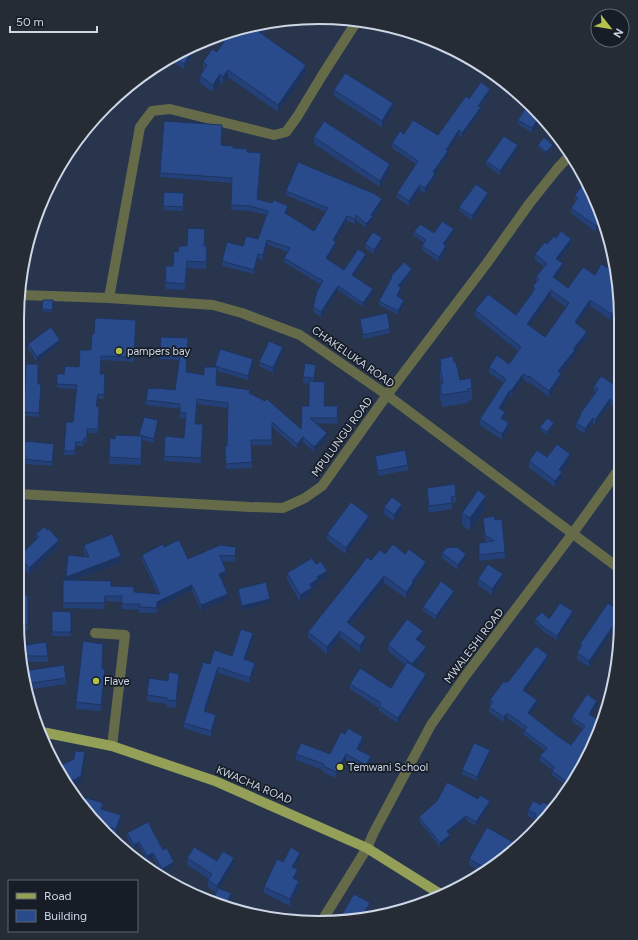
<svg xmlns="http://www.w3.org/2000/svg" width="638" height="940" viewBox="0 0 638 940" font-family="Figtree,sans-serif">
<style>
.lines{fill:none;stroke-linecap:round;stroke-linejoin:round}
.minor{stroke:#656b49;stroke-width:10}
.major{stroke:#949f57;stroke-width:10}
.wall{fill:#244078;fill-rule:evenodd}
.shaded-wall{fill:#1d3461}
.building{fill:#2a4b8b;stroke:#1d3461;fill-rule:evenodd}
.poi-dot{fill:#b4c24b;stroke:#171d27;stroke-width:1.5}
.labels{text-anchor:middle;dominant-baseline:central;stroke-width:3.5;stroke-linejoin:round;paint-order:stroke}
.poi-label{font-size:11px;fill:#ced7e6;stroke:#171d27;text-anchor:start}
.street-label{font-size:11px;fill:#ced7e6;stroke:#171d27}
.rim{fill:none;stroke:#ced7e6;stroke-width:2}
</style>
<rect width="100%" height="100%" fill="#28354c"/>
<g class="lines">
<g class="minor">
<path d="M22 295 109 298 213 305 242 313 300 335 387 395 620 569"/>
<path d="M109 298 140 127 152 111 170 109 274 135 286 132 297 117 323 74 357 21"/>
<path d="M19 494 250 507 283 508 305 498 322 486 387 395 487 263 529 204 557 169 569 156"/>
<path d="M95 633 125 635 112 746"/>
<path d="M323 919 367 848 374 832 431 725 466 675 573 533 619 469"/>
</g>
<path class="major" d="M42 732 112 746 215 781 367 848 442 895"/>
</g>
<g class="wall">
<path d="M271 22 263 35 306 72 278 112 228 77 223 84 220 82 213 92 200 83V76L204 70 203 69V62Z"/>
<path d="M192 46 190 50 192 56 184 69 168 59Z"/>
<path d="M469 59 484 67 483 69Z"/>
<path d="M334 90 393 110 382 127 334 96Z"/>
<path d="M490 93 481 107V112L462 138 459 135 448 152V156L435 174V178L425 193 420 190 409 206 397 198V193L416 164 392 148V143L404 134 438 135 469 99Z"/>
<path d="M533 106 542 118 532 133 518 124V120Z"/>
<path d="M222 130 221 145 247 152 261 157 258 199 288 211 286 214 314 231 326 212 286 195V191L382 204 373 217V221L366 228 356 220 355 224 347 221 335 241 336 246 328 259 344 270 366 259 354 277 373 294 363 307 338 290 321 317 313 312V307L321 285 284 262V258L287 252 267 244 263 260 258 259 254 274 222 266V261L243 246 258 239 266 215 250 211 231 210 232 183 160 177V173Z"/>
<path d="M314 137 390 171 380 187 314 144Z"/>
<path d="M538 145 553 147 546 154 538 147Z"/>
<path d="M518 150 500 175 486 165V161Z"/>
<path d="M590 185 603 223 596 232 571 213V208L576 202 575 201V195L587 186Z"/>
<path d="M164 192 184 193 183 211 163 210Z"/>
<path d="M488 197 472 220 459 211V207Z"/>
<path d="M414 232 434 233H454L445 246 446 251 439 262 422 250V246L424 243 414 236Z"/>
<path d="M205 236 204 246 207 253 206 269 187 268 185 290 165 289V282L173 266 178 252Z"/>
<path d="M556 238 571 245 559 261 563 269 555 279 568 288 595 275 615 272 616 313 611 320 590 306 577 324 587 338 575 353V356L561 374V379L549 397 529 382 528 383 523 379 511 397 510 396 501 410 505 418 504 420 509 429 502 440 480 425V419L504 383 489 373V367L509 364 518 351 475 316V310L516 315 533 292V286L536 283V277L544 267 535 260V254ZM551 296 566 307 545 337 529 326Z"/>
<path d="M382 242 374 254 365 248V244Z"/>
<path d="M609 242 614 256 606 250V246Z"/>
<path d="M412 274 401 287V292L399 297 404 304 398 315 379 305V301L391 278V276Z"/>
<path d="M53 300 52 312 42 311V309Z"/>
<path d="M360 319 390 329V333L363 339 360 323Z"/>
<path d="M136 320 134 362 101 360 100 374H105L104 399 98 398 97 406 99 407 98 433H87V442H84L83 446H76L75 455H64V451L73 422 76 389 57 388V374H64L79 367 91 350 94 334Z"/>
<path d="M188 338 187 372 204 375 215 367V366L253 364 248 380 217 371V385L249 393 301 429 309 406V384L303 383V377L316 371 314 381 324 406H338L337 424 316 423 327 438 314 452 303 442 297 449 272 427V445H251L252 468 226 469 225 446H227L228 408 197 404 195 424 203 429 201 463 164 461V456L184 438 186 418H180V409L146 405V400L156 389 175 390 179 360 160 359V354Z"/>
<path d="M28 344H60L37 362 28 349Z"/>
<path d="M283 352 273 373 259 366V362Z"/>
<path d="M440 359 454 362 460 380 472 388V400L468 401V403L442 407 440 397V384H441L440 378Z"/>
<path d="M26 364 38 384H41L39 417 24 416Z"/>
<path d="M617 379 614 407 610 404 595 425 593 423 585 434 576 428V423L580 416V414L595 392H594V386L613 384Z"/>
<path d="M158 424 154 443 142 440 141 465 109 464V457L115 439 139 436Z"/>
<path d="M554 425 547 435 540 429V427Z"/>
<path d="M54 448 52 466 23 464V459Z"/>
<path d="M375 456 408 465V470L378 476 375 460Z"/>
<path d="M547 457 570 461 562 473V478L555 487 529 468V461Z"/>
<path d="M427 488 456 496V502L452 503V509L429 513 427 495Z"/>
<path d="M384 507 402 511 394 521 384 514Z"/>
<path d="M486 508 470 531 462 525V513Z"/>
<path d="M483 518 495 520 505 552V558L479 561V543L486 542 485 541Z"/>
<path d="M369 522 346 554 327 540V534Z"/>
<path d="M47 530 59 547 29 574 19 562V556L36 540V534Z"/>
<path d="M84 545 121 562 74 580 111 586 134 592 158 594 142 560V555L164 547 188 559 236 552 235 562 222 561 226 576 221 578 228 599 201 611 192 590 157 608V613H139V610L122 609V602L105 601 104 609 63 608V580H66L86 557 84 551Z"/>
<path d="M442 553 466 558 458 570 442 558Z"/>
<path d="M385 554H405L426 568 413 586V589L406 598 384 583 351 625 366 643 360 653 340 637 327 654 308 638V632L371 560Z"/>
<path d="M316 564 327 577 318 582V586L312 589V594L300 602 287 579V573Z"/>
<path d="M478 579 503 580 492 595 478 585Z"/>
<path d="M238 589 270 603 242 610 238 593Z"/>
<path d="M28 595V630H18L17 621Z"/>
<path d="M454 595 436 620 423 611V607Z"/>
<path d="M52 611 71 612V636H52Z"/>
<path d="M621 612 589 667 577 659V653L580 648V644Z"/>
<path d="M573 616 557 640 543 631 535 623V619H549Z"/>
<path d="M423 637 419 642 426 653 415 667 426 680 398 723 379 711V708L350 689V684L391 688 405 665 388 651V645Z"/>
<path d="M253 639 246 660 255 668 250 683 218 673 205 712 216 721 211 737 184 728V723L210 664 232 656Z"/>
<path d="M20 643V646L48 656V662H22Z"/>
<path d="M548 660 525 692 537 705 530 714 559 737 571 745 583 729 572 722V717L597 706 591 715 567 786 552 775V770L540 761V756L545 751 524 735V730L507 718 504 722 489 712V707L491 705H490V700L508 682Z"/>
<path d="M103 669 105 675 101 711 76 709V702Z"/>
<path d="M24 671 66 678V684L26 690Z"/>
<path d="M179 680 176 708 167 707V704L147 701V695L168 681Z"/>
<path d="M363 743 359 750 371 762 366 771 346 760 336 778 323 772V770L296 760V754H330Z"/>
<path d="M490 755 477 781 462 774V770Z"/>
<path d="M75 796 103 809 121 821 116 836 106 832Z"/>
<path d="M478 799 490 805 476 826 466 820 449 833 450 839 440 847 419 821V817Z"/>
<path d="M541 805 554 808 540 826 535 823V820L528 816V810Z"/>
<path d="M127 833 163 850 174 866 162 873 153 857 147 860 139 846 134 849 127 838Z"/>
<path d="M518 845 481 872 469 865V859Z"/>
<path d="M187 858 217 861 234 865 219 889 231 900 228 907 213 903V900L216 892 208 887V880L209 879 187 865Z"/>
<path d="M300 859 295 868 298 875 296 879 299 887 290 906 264 893V887Z"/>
</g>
<g class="shaded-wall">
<path d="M266 22H271L259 39V32Z"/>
<path d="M192 51V56L184 69V64Z"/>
<path d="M306 65V72L278 112V105Z"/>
<path d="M228 70V77L223 84V77Z"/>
<path d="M220 74V82L213 92V85Z"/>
<path d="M490 89V93L478 110V106Z"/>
<path d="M393 103V110L382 127V121Z"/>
<path d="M481 107V112L462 138V133Z"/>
<path d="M540 116 542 118 532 133V128Z"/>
<path d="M459 130V135L448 152V156L433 177V172Z"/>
<path d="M518 145V150L500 175V171Z"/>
<path d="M553 145V147L546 154V152Z"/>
<path d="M390 164V171L380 187V181Z"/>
<path d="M435 174V178L425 193V188Z"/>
<path d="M420 185V190L409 206V201Z"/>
<path d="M488 193V197L472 220V216Z"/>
<path d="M382 199V204L373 217V221L366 228V224L371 215Z"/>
<path d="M288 206V211L285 218V213Z"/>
<path d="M356 215V220L355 224V219Z"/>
<path d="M347 216V221L333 245V240Z"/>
<path d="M601 219 603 223 596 232V226Z"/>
<path d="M454 229V233L443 249V244Z"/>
<path d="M382 238V242L374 254V250Z"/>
<path d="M571 239V245L556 264V259Z"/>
<path d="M267 240V244L263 260V255Z"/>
<path d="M336 242V246L326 262V258Z"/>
<path d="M446 246V251L439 262V257Z"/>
<path d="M258 254V259L254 274V270Z"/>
<path d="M366 254V259L352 280V275Z"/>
<path d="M563 263V269L553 283V277Z"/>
<path d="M412 269V274L398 290V286Z"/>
<path d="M338 286V290L321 317V312Z"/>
<path d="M401 287V292L397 300V296Z"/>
<path d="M373 289V294L363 307V303Z"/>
<path d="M551 290V296L527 330V324Z"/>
<path d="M404 300V304L398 315V311Z"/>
<path d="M590 300V306L575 327V322Z"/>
<path d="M616 307V313L611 320V314Z"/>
<path d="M587 332V338L575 353V356L558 377V371L573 349Z"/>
<path d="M60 340V344L37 362V357Z"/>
<path d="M283 347V352L273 373V368Z"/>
<path d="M253 359V364L248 380V376Z"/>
<path d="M316 365V371L314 384V378Z"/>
<path d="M523 374V379L511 397V391Z"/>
<path d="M561 374V379L549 397V391Z"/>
<path d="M510 390V396L499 414V408Z"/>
<path d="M617 397 618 402 614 407V402Z"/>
<path d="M610 399V404L595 425V420Z"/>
<path d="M505 412V418L501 424V418Z"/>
<path d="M593 418V423L585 434V429Z"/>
<path d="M158 420V424L154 443V439Z"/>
<path d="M509 423V429L502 440V434Z"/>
<path d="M554 423V425L547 435V432Z"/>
<path d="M327 433V438L314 452V447Z"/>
<path d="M303 437V442L297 449V444Z"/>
<path d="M570 454V461L562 473V478L555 487V481L559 470Z"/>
<path d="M486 496V508L470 531V518Z"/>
<path d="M402 504V511L394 521V515Z"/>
<path d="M369 516V522L346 554V548Z"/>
<path d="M59 540V547L29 574V568Z"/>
<path d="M466 554V558L458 570V565Z"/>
<path d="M121 556V562L66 583V577Z"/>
<path d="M426 562V568L413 586V589L406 598V592L412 582Z"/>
<path d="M226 571V576L219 579V574Z"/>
<path d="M327 571V577L318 582V586L312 589V594L300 602V595L317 577Z"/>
<path d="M503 574V580L492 595V589Z"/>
<path d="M384 576V583L347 629V622Z"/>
<path d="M192 585V590L157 608V613V602Z"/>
<path d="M454 591V595L436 620V616Z"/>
<path d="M228 594V599L201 611V605Z"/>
<path d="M270 599V603L242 610V606Z"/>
<path d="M573 611V616L557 640V636Z"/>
<path d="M621 614V620L589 667V661Z"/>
<path d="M340 631V637L327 654V647Z"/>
<path d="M423 631V637L416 646V639Z"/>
<path d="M253 633V639L244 665V659Z"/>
<path d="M366 637V643L360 653V646Z"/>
<path d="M426 647V653L412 671V664Z"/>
<path d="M548 655V660L523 695V690Z"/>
<path d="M255 663V668L250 683V678Z"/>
<path d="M218 667V673L204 717V711Z"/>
<path d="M105 669V675L101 711V705Z"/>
<path d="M179 674V680L176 708V701Z"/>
<path d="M426 674V680L398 723V718Z"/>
<path d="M537 700V705L528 717V713Z"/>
<path d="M597 701V706L589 719V714Z"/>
<path d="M507 713V718L504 722V717Z"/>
<path d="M216 715V721L211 737V731Z"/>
<path d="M363 737V743L357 755V749Z"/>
<path d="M592 749 582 766 567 786V782Z"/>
<path d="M490 750V755L477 781V777Z"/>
<path d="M85 752V759L81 782 68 789 66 784Z"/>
<path d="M346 754V760L336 778V772Z"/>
<path d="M371 756V762L366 771V765Z"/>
<path d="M490 801V805L476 826V822Z"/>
<path d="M121 815V821L116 836V829Z"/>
<path d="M466 816V820L447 835V831Z"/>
<path d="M450 835V839L440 847V843Z"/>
<path d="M139 842V846L134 849V845Z"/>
<path d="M153 853V857L147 860V856Z"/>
<path d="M300 853V859L292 873V867Z"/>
<path d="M234 858V865L217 892V886Z"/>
<path d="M174 862V866L162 873V869Z"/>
<path d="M298 869V875L293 884V878Z"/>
<path d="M299 881V887L290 906V899Z"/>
<path d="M231 893V900L228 907 226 906Z"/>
<path d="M370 903V908L364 918H361Z"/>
</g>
<g class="building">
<path d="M266 22 259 32 306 65 278 105 228 70 223 77 220 74 213 85 200 76 207 65 203 62 212 49 217 52 231 31 260 23Z"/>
<path d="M188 48 192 51 184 64 172 57Z"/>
<path d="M345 73 393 103 382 121 334 90Z"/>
<path d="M481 82 490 89 478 106 481 107 462 133 459 130 446 150 448 151 433 172 435 174 425 188 420 185 409 201 397 193 418 161 392 143 400 131 404 134 413 120 438 135 466 96 469 99Z"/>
<path d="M529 103 533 106 540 116 532 128 518 120Z"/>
<path d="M164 121 222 125 221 145 233 146V148L247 149V152L261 153 257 199 272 203 274 200 288 206 285 213 314 231 328 208 286 191 298 162 375 194 382 199 371 215 373 216 366 224 356 215 355 219 347 216 333 240 336 242 326 258 344 270 358 249 366 254 352 275 373 289 363 303 338 286 321 312 313 307 317 291 323 281 284 258 290 248 267 240 263 255 258 254 254 270 222 261 227 242 243 246 246 236 258 239 268 211 250 206 231 205 232 178 160 173Z"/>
<path d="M324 121 390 164 380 181 314 137Z"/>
<path d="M504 136 518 145 500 171 486 161Z"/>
<path d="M544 137 553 145 546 152 538 145Z"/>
<path d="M476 184 488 193 472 216 459 207Z"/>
<path d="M583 184 587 186 589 184 590 185 601 219 596 226 571 208 578 198 575 195Z"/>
<path d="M164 192 184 193 183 207 163 206Z"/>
<path d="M442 221 454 229 443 244 446 246 439 257 422 246 426 240 414 232 420 224 434 233Z"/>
<path d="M188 228 205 229 204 246H207L206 262 187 261 185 284 165 282 166 266H173L174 251 178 252 179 246H187Z"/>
<path d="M561 231 571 239 556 259 563 263 553 277 568 288 583 267 595 275 601 264 615 272 616 307 611 314 590 300 575 322 587 332 573 349 575 350 558 371 561 374 549 391 529 376 528 377 523 374 511 391 510 390 499 408 505 412 501 418 509 423 502 434 480 419 506 379 489 367 497 355 509 364 521 347 475 310 488 294 516 315 535 289 533 286 539 279 536 277 547 263 535 254 545 242 547 244 554 236 556 238ZM551 290 569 303 545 337 527 324Z"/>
<path d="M373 232 382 238 374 250 365 244Z"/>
<path d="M609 242 612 250 606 246Z"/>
<path d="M404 262 412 269 398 286 401 287 397 296 404 300 398 311 379 301 392 277 391 276Z"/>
<path d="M43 300H53L52 310 42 309Z"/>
<path d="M387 313 390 329 363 335 360 319Z"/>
<path d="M95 318 136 320 134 357 101 356 100 374H105L104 395 98 394 96 406 99 407 98 429H87V438H84L83 442H76L75 451H64L66 422H73L77 385 57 384V374H64L65 366 79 367 80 350H91L92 334H94Z"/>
<path d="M51 327 60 340 37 357 28 344Z"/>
<path d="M161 337 188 338 186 372 204 375V367H217L216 385 250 390 249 393 265 401 267 399 301 429 302 406H309V381L325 382 324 406H338L337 418H310L327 433 314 447 303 437 297 444 272 422V440H251L252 462 226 464 225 446H227L228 403 197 399 195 424H203L201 458 164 456 165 436 184 438 186 413H180V404L146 400 148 388 156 389V388L175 390 180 355 160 354Z"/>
<path d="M269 341 283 347 273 368 259 362Z"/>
<path d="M220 349 253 359 248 376 215 366Z"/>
<path d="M453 356 454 362H456L460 380 471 378 472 388 468 389V391L442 395 440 384H443L440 366 441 365 440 359Z"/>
<path d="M305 363 316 365 314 378 303 377Z"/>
<path d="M26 364H38V384H41L39 413 24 412Z"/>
<path d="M601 376 613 384 617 379V397L614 402 610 399 595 420 593 418 585 429 576 423 581 415 580 414 598 389 594 386Z"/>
<path d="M144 417 158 420 154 439 139 435Z"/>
<path d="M547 418 554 423 547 432 540 427Z"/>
<path d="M115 435 142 436 141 459 109 457 110 438 115 439Z"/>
<path d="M25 441 54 444 52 462 23 459Z"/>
<path d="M557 444 570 454 559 470 562 472 555 481 529 461 537 450 547 457Z"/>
<path d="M405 450 408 465 378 471 375 456Z"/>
<path d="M455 484 456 496 451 497 452 503 429 506 427 488Z"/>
<path d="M478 490 486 496 470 518 462 513Z"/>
<path d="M392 497 402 504 394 515 384 507Z"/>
<path d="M351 502 369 516 346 548 327 534Z"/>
<path d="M494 516 495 520 502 519 505 552 479 555V543L494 541 485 535 483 518Z"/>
<path d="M44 527 47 530 49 529 59 540 29 568 19 556 39 537 36 534Z"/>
<path d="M112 534 121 556 66 577 68 555 89 557 84 545Z"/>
<path d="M179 540 188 559 220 545 236 547 235 556 220 555 226 571 219 574 228 594 201 605 192 585 157 602V608L139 607 140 604H122V596H105L104 603H63V580L111 581V586L134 587V592L160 594 142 555 163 544 164 547Z"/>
<path d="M393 544 405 554 409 549 426 562 412 582 413 583 406 592 384 576 347 622 366 637 360 646 340 631 327 647 308 632 359 568 367 557 371 560 380 550 385 554Z"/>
<path d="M457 547 466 554 458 565 442 553 446 548Z"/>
<path d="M312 558 316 564 321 561 327 571 317 577 318 579 310 584 312 588 300 595 287 573Z"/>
<path d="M488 564 503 574 492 589 478 579Z"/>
<path d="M441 581 454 591 436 616 423 607Z"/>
<path d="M266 582 270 599 242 606 238 589Z"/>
<path d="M17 595H28V625H18L17 621Z"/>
<path d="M560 603 573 611 557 636 543 627 535 619 542 612 549 619Z"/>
<path d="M608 603 621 612V614L589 661 577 653 582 645 580 644Z"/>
<path d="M52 611 71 612V632H52Z"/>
<path d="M407 619 423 631 416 639 426 647 412 664 388 645Z"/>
<path d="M241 629 253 633 244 659 255 663 250 678 218 667 204 711 216 715 211 731 184 723 203 662 210 664 214 650 232 656Z"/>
<path d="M83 641 103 644 102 669H105L101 705 76 702Z"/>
<path d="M46 642 48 656H22L20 643V646Z"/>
<path d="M536 646 548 655 523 690 537 700 528 713 559 737 571 745 585 726 572 717 587 694 597 701 589 714 602 723 598 737 592 749 567 782 552 771 555 767 540 756 547 748 524 731 527 727 507 713 504 717 489 707 493 702 490 700 503 682H508Z"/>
<path d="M407 662 426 674 398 718 379 706 381 703 350 684 360 668 391 688Z"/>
<path d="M64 665 66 678 25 684 24 671Z"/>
<path d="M169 672 179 674 176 701 167 700V698L147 695 149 678 168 681Z"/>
<path d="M348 728 363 737 357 749 371 756 366 765 346 754 336 772 323 766 324 764 296 754 301 743 330 754 341 732 345 734Z"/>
<path d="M474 743 490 750 477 777 462 770Z"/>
<path d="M75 751 85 752 81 776 66 784 58 767 74 759Z"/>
<path d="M447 782 478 799 480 795 490 801 476 822 466 816 447 831 450 835 440 843 419 817 437 801Z"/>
<path d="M75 796 90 799 103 803 101 809 121 815 116 829 98 824Z"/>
<path d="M533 801 541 805 543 802 554 808 543 821 535 817 536 814 528 810Z"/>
<path d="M148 822 163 850 167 848 174 862 162 869 153 853 147 856 139 842 134 845 127 833Z"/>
<path d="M487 827 518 845 486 868 469 859Z"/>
<path d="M194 847 217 861 223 851 234 858 217 886 208 880 212 874 187 858Z"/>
<path d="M291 847 300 853 292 867 298 869 293 878 299 881 290 899 264 887 277 859 283 862Z"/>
<path d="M218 888 231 893 226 905 213 900Z"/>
<path d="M354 894 370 903 361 918H340Z"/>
</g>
<g class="poi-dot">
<circle cx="119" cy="351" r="4"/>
<circle cx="96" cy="681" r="4"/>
<circle cx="340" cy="767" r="4"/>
</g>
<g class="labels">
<g class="poi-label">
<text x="127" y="351">pampers bay</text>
<text x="104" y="681">Flave</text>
<text x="348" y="767">Temwani School</text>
</g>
<g class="street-label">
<text transform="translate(353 357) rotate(35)">CHAKELUKA ROAD</text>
<text transform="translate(342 437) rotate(-54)">MPULUNGU ROAD</text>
<text transform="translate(474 646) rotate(-53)">MWALESHI ROAD</text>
<text transform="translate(254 785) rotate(23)">KWACHA ROAD</text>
</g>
</g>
<path d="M0 0H638V940H0ZM319 24H319A295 295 0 0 1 614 319V621A295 295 0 0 1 319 916H319A295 295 0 0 1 24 621V319A295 295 0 0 1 319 24Z" fill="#262c36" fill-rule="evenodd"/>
<path class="rim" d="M319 24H319A295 295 0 0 1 614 319V621A295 295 0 0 1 319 916H319A295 295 0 0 1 24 621V319A295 295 0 0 1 319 24Z"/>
<rect x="8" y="880" width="130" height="52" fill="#171d27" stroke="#606773"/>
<rect x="16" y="893" width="20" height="6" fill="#949f57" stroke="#606773"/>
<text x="44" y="900" font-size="12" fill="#ced7e6">Road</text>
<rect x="16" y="910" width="20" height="12" fill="#2a4b8b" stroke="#606773"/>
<text x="44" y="920" font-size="12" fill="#ced7e6">Building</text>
<g transform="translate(610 28) rotate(121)"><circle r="19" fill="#171d27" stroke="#606773"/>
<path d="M0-3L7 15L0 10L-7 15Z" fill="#b4c24b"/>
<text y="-6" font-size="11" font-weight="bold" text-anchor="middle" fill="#ced7e6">N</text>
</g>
<path d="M10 26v6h87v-6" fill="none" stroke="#ced7e6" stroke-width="2"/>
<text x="16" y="26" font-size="12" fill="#ced7e6" stroke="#171d27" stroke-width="3" paint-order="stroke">50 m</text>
</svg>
